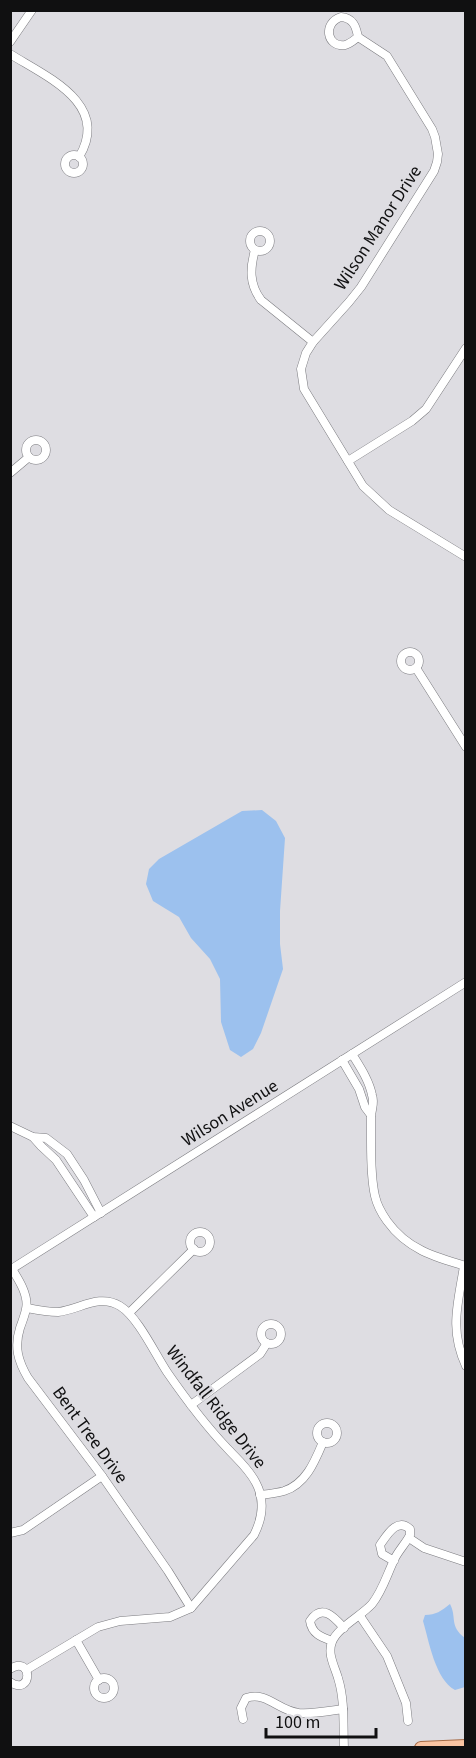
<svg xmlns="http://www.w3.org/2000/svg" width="476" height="1758" viewBox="0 0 476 1758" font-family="'Source Sans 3',sans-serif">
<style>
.water{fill:#9cc1ee}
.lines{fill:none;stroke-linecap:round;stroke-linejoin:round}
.minor-casing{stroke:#7c7c80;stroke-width:9}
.primary-casing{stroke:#a66c47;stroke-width:14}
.minor{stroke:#fff;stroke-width:8}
.primary{stroke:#fac4a2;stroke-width:12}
.labels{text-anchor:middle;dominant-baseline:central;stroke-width:4.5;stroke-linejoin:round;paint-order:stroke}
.street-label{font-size:18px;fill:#101011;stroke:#dedde2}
</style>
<rect width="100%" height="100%" fill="#dedde2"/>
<g class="water">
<path d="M262 810 276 821 285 838 280 911V944L283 969 261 1033 253 1049 241 1057 230 1050 221 1022 220 979 210 959 191 938 179 917 153 901 146 884 149 869 159 859 242 811Z"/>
<path d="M450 1604C457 1617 449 1626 465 1638V1687L455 1690C435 1679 429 1641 423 1621L425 1615C436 1615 441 1611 450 1604Z"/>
</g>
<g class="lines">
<defs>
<g id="minor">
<path d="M341 17C353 18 356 26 358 37 354 40 350 44 345 45 327 48 322 23 341 17Z"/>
<path d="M358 37 387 56 432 129 435 137 438 154 437 162 434 171 361 287 349 302 313 342 306 353 301 369 304 389 363 486 389 510 466 557"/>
<path d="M10 42 32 10"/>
<path d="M10 54C47 77 111 104 79 157"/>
<circle cx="74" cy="164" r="9"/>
<circle cx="260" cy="241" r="10"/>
<path d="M255 250C250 268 249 284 261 300L313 342"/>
<circle cx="36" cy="450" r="10"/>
<path d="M348 461 412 421 426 409 466 348"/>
<path d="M10 473 29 457"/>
<circle cx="410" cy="661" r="9"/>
<path d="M416 668 466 747"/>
<path d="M352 1054C360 1067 369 1080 372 1095 375 1104 371 1109 371 1118 371 1125 371 1133 371 1141 371 1159 371 1179 375 1196 377 1205 382 1214 387 1221 407 1249 434 1257 466 1266"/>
<path d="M342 1060 359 1089 365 1107 371 1115"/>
<path d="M10 1126 33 1137 46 1138 67 1154 84 1180 101 1213"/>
<path d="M33 1137 41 1146 56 1160 94 1217"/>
<circle cx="200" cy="1242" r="10"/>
<path d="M464 1266C458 1304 449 1329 466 1366"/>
<path d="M12 1269C19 1280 29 1296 26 1309 25 1315 22 1322 20 1328 14 1347 18 1361 28 1378L102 1476 168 1571 191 1608"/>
<path d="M10 1270 466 982"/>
<path d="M129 1313 194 1249"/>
<circle cx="271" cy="1334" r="10"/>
<path d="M191 1405 260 1354 267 1343"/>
<circle cx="327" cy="1433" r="10"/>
<path d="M260 1495C268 1494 277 1493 284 1491 306 1484 315 1461 323 1442"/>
<path d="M10 1533 23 1530 102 1476"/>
<path d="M409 1538 424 1548 466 1562"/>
<path d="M360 1616 387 1656 406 1703 408 1721"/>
<path d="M76 1640 99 1680"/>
<path d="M332 1641C321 1637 312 1634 310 1621 322 1603 334 1617 344 1628"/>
<path d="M10 1669C33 1654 33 1697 10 1682"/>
<path d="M26 1670 98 1627 120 1621 170 1617 191 1608 254 1535C262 1519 265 1500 256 1483 249 1469 237 1459 227 1448 205 1425 185 1398 167 1372 155 1354 138 1317 120 1306 99 1293 79 1310 58 1312 48 1312 37 1310 27 1308"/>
<circle cx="104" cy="1688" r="10"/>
<path d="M243 1719 241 1708 246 1698C267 1691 278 1711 299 1713 313 1714 329 1711 343 1709"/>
<path d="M344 1748C343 1725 345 1700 338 1678 335 1667 327 1654 332 1642 337 1628 361 1616 372 1604 383 1590 387 1574 395 1558 399 1550 406 1543 410 1535V1529C397 1517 387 1535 380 1545L382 1554 394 1561"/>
</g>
<path id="primary" d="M421 1748 466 1746"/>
</defs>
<use href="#minor" class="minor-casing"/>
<use href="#primary" class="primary-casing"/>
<use href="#minor" class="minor"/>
<use href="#primary" class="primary"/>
</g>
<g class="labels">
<g class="street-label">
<text transform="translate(378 228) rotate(-57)">Wilson Manor Drive</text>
<text transform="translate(230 1113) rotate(-32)">Wilson Avenue</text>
<text transform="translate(216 1407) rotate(52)">Windfall Ridge Drive</text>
<text transform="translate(90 1435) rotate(54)">Bent Tree Drive</text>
</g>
</g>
<rect width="476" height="1758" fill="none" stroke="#101011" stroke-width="24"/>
<path d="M266 1728v9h110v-9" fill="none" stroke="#101011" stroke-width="3"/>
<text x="275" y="1728" font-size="18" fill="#101011" stroke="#dedde2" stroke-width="4.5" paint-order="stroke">100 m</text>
</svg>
